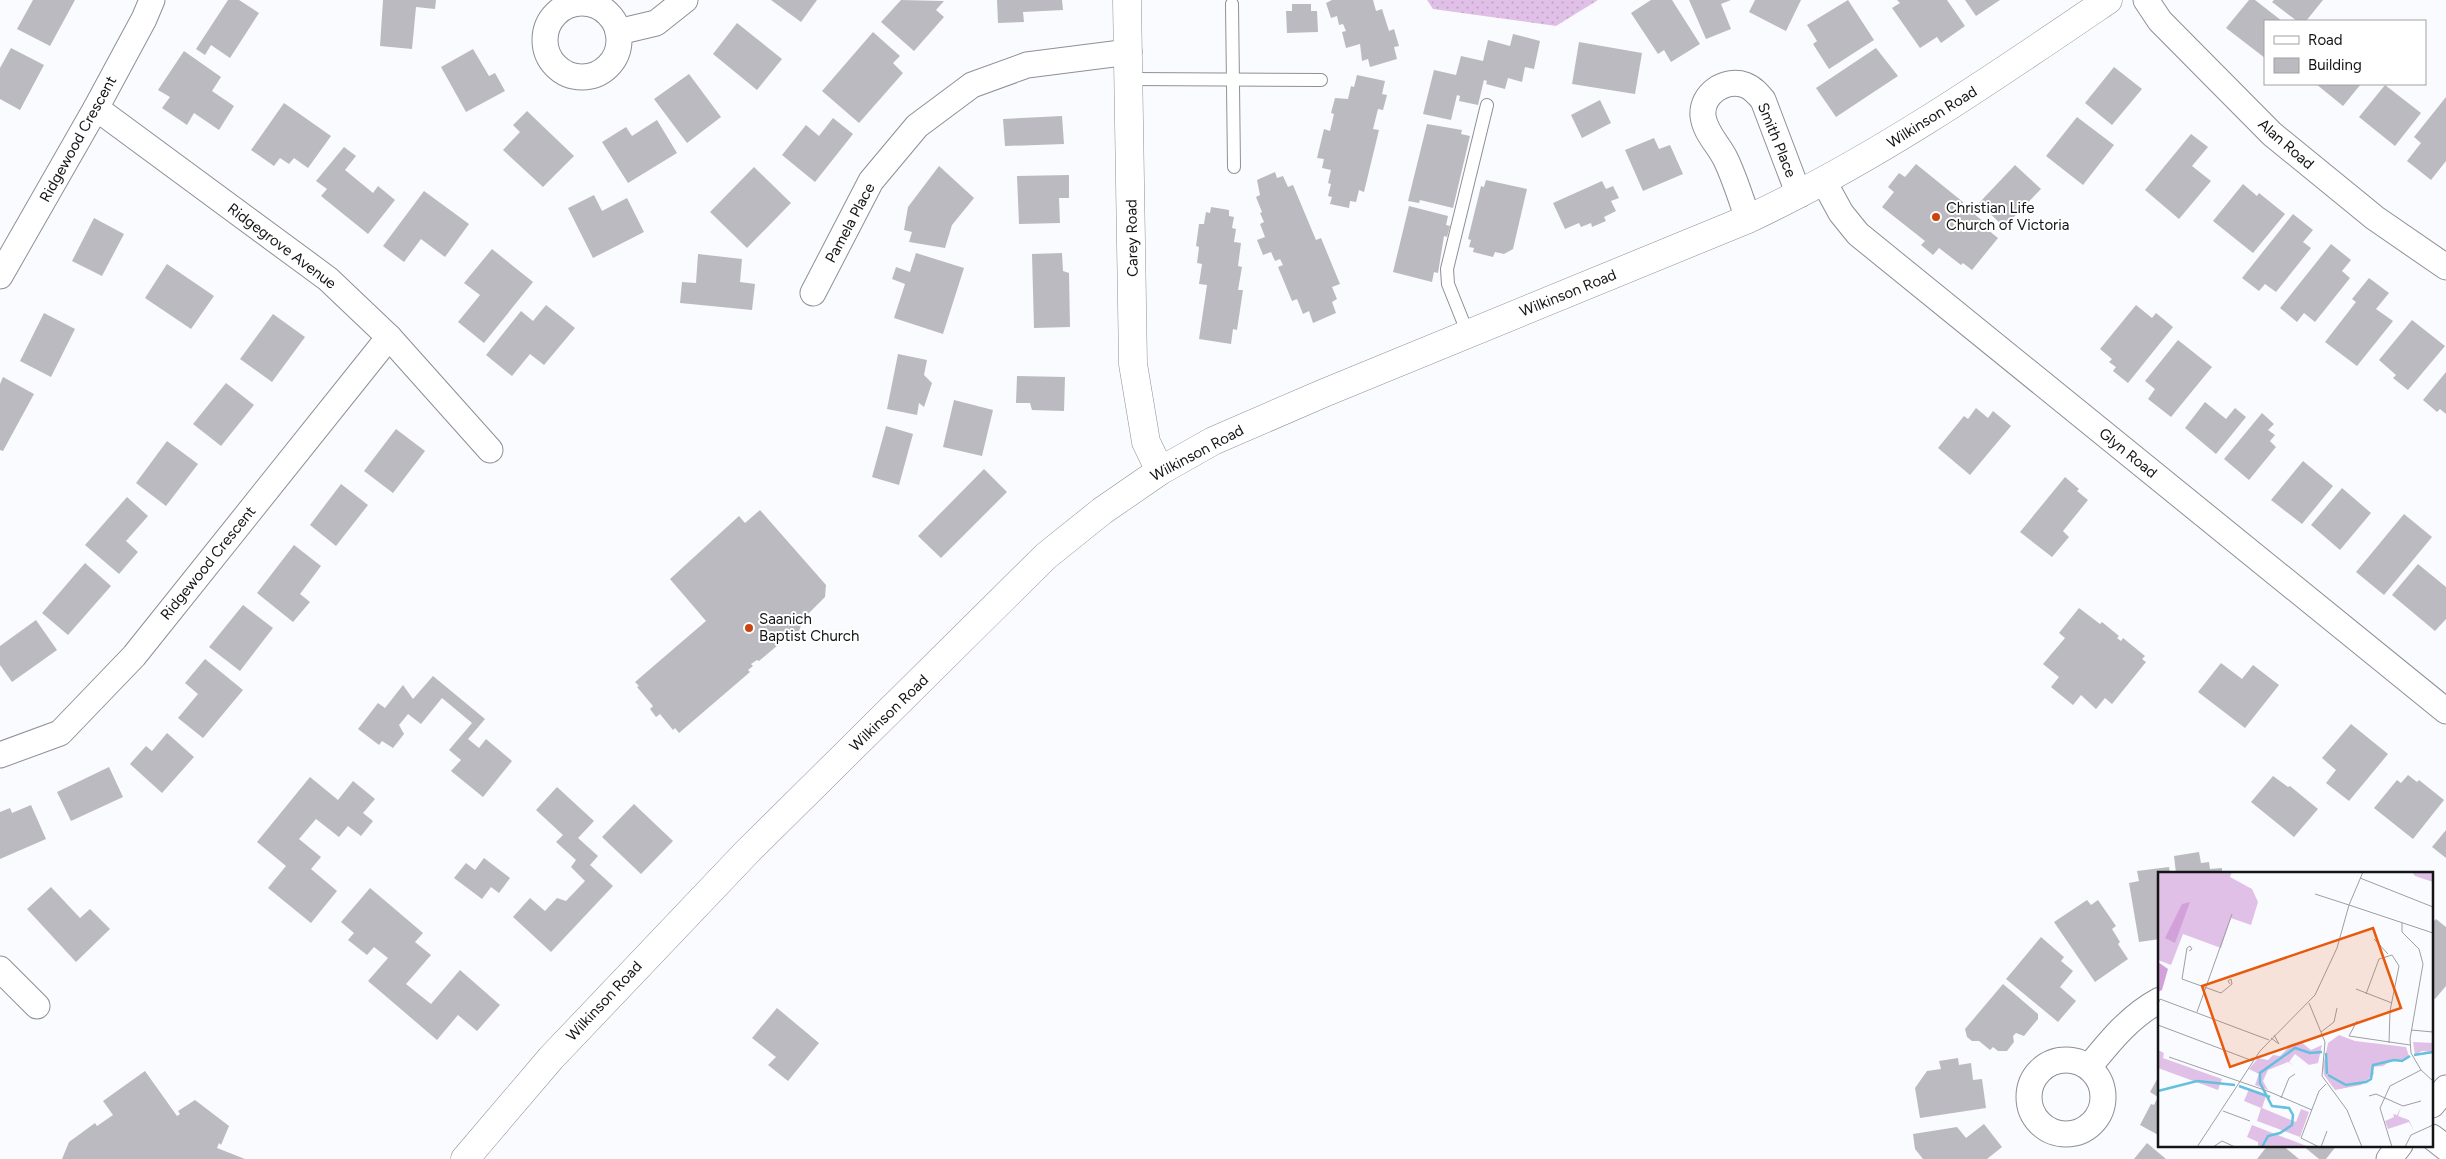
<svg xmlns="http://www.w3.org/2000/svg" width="2446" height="1159" viewBox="0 0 2446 1159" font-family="Figtree,sans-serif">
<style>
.grass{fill:url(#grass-dots)}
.building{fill:#bbbac1}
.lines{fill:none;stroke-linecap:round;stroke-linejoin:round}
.lane-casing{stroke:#8d9097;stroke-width:14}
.street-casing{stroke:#8d9097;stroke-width:27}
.secondary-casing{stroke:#8d9097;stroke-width:29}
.lane{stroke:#fff;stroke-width:12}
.street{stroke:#fff;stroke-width:25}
.secondary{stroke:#fff;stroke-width:28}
.poi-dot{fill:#cb4410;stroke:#fff;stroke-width:2}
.labels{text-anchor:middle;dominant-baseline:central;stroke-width:4;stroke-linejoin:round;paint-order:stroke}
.street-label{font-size:15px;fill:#131416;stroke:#fff}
.poi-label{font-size:15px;fill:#131416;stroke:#fff;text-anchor:start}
.inset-river{fill:none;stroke:#64c0dc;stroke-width:2.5}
.inset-road{fill:none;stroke:#9e9fa1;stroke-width:1}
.view{fill:#e8590c;fill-opacity:0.15;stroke:#e8590c;stroke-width:2.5}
.inset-edge{fill:none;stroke:#131416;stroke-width:2.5}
</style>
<defs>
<pattern id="grass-dots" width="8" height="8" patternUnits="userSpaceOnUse" patternTransform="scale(1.25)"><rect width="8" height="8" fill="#e1c0e7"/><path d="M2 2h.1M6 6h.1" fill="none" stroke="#c0a4c5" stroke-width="1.8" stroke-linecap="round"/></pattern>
</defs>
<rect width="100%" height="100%" fill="#fafbfe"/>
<path class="grass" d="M1427 0H1598L1556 26 1433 9Z"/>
<g class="building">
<path d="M33 0H75L50 46 17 29Z"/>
<path d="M228 0H239L259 13 230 58 211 45 205 55 196 49Z"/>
<path d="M383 0H436L435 9 416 7 412 49 380 46Z"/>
<path d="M771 0H817L801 22Z"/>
<path d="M901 0 944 1 936 10 944 17 914 51 881 22Z"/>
<path d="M997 0H1062L1063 10 1023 12 1024 22 998 23Z"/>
<path d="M1332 0H1373L1376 11 1382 9 1389 31 1394 29 1399 46 1394 47 1397 59 1370 67 1368 59 1362 61 1360 44 1346 48 1342 32 1346 31 1343 24 1339 25 1337 16 1331 18 1326 3Z"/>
<path d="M1651 0H1672L1700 44 1671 62 1664 50 1658 54 1631 13Z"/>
<path d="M1689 0H1731L1721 4 1731 29 1706 39Z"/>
<path d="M1755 0H1801L1786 31 1749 12Z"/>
<path d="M1848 0 1874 40 1829 69 1813 44 1817 41 1807 25Z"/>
<path d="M1897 0H1947L1965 26 1941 43 1937 37 1920 48 1892 8 1900 3Z"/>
<path d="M1965 0H2000L1976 16Z"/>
<path d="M2249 0H2255L2282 21H2265V58L2226 28Z"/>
<path d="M2274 0H2323L2306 21H2297L2272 2Z"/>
<path d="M1292 4H1311V11H1317L1318 32 1287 33 1286 11H1292Z"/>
<path d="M737 23 782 59 757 90 713 54Z"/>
<path d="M873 32 900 56 893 63 903 73 859 123 822 91Z"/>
<path d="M1513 34 1540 41 1534 69 1525 67 1522 82 1508 78 1505 89 1486 84 1487 81 1484 80 1478 105 1459 101 1460 96 1457 95 1451 120 1423 114 1434 70 1456 75 1461 56 1483 61 1488 40 1510 46Z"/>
<path d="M1579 42 1642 53 1635 94 1572 84Z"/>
<path d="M11 48 44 65 20 110 0 99V68Z"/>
<path d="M1876 48 1898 76 1836 117 1816 88Z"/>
<path d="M473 49 489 76 495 73 505 91 466 112 441 67Z"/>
<path d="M184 51 221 77 212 91 234 106 219 130 194 113 187 125 162 108 170 97 158 90Z"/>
<path d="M2114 67 2142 89 2112 125 2085 103Z"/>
<path d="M689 74 721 117 687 143 654 99Z"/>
<path d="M1357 75 1385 81 1382 94 1387 95 1383 110 1378 109 1373 129 1379 130 1364 192 1359 190 1356 202 1350 201 1349 208 1330 204 1332 197 1328 196 1331 184 1328 183 1331 170 1322 168 1324 159 1317 158 1324 129 1330 131 1334 114 1331 113 1335 98 1348 99 1351 86 1354 87Z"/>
<path d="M2316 84H2361L2343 106Z"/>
<path d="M2385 85 2421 113 2395 146 2359 117Z"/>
<path d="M2446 97V161L2431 180 2407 161 2421 143 2414 137Z"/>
<path d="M1600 100 1611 123 1582 138 1571 115Z"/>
<path d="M284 103 331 136 308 168 294 158 289 164 280 158 274 166 251 150Z"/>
<path d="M527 111 574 156 543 187 503 150 520 132 513 125Z"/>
<path d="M1062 116 1064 144 1005 146 1003 119Z"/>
<path d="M2077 117 2114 145 2083 185 2046 156Z"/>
<path d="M833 118 853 134 815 182 782 155 806 125 819 136Z"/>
<path d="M657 120 677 153 628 183 602 142 626 127 632 136Z"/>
<path d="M1427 124 1462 130 1461 134 1470 136 1453 208 1420 200 1419 203 1408 201Z"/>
<path d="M2191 134 2208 147 2192 166 2211 181 2179 219 2145 190Z"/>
<path d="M1654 138 1659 149 1670 145 1683 174 1643 191 1625 150Z"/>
<path d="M344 147 356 156 345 170 373 193 378 186 395 200 368 234 321 196 327 189 316 181Z"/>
<path d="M1916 164 1963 202 1962 204 1990 227 1988 230 1998 238 1972 270 1963 263 1961 265 1939 248 1933 255 1921 245 1925 241 1882 207 1894 192 1888 187 1899 173 1905 177Z"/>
<path d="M2015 165 2041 189 2004 227 1979 203Z"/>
<path d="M939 166 974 198 952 225 945 248 909 242 912 232 904 230 908 207Z"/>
<path d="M754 167 791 203 747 248 710 212Z"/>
<path d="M1275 172 1277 178 1283 176 1288 187 1293 185 1316 240 1321 238 1340 284 1332 287 1337 299 1332 302 1336 313 1313 323 1309 311 1303 314 1297 299 1292 301 1278 267 1283 265 1280 259 1275 261 1271 252 1263 255 1257 240 1265 237 1260 224 1264 222 1260 213 1262 212 1256 197 1260 195 1257 180Z"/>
<path d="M1069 175V198H1059L1060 223 1019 224 1017 176Z"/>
<path d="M1486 180 1527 189 1513 249 1504 254 1495 252 1493 257 1473 252 1474 248 1469 247 1471 240 1468 239 1481 186 1484 187Z"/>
<path d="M1602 181 1606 189 1613 186 1619 198 1611 201 1616 211 1604 217 1606 221 1592 227 1591 223 1581 227 1579 223 1565 229 1553 203Z"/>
<path d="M2243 184 2257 196 2259 193 2285 214 2253 253 2213 221Z"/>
<path d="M424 191 469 224 445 257 421 239 404 262 383 246Z"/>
<path d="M594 195 602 211 627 198 644 232 593 258 568 208Z"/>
<path d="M1409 206 1448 216 1446 225 1450 226 1447 237 1444 236 1438 273 1434 272 1432 282 1393 272Z"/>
<path d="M1211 207 1229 210V216L1234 217 1232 228 1236 229 1234 242 1241 243 1238 266 1242 267 1238 290H1243L1237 330 1233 329 1231 344 1199 339 1207 285 1199 284 1202 264 1197 263 1199 247 1196 246 1199 224H1204L1206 212 1210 213Z"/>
<path d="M2293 214 2313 230 2303 242 2311 248 2276 292 2265 284 2259 291 2242 278Z"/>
<path d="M94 218 124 234 102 276 72 261Z"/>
<path d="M2331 244 2351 260 2342 271 2350 278 2315 322 2304 313 2297 322 2280 308Z"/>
<path d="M492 249 533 282 484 343 458 322 480 295 464 283Z"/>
<path d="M916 253 964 268 943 334 894 318 905 284 892 279 896 267 910 272Z"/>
<path d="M1062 253 1063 271 1069 273 1070 327 1034 328 1032 254Z"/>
<path d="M698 254 742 259 740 282 755 284 752 310 680 303 682 282 696 283Z"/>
<path d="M167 264 214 296 191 329 145 298Z"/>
<path d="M2369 278 2389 293 2376 309 2393 321 2357 366 2325 342 2356 302 2352 299Z"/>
<path d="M546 305 575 328 544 365 530 354 512 376 486 355 521 311 533 321Z"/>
<path d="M2136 305 2152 318 2156 313 2173 327 2128 383 2113 371 2116 367 2109 362 2112 359 2100 349Z"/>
<path d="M44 313 75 329 51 377 20 361Z"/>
<path d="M273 314 305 337 272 382 240 359Z"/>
<path d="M2412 320 2445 346 2408 390 2393 378 2396 375 2379 360Z"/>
<path d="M2178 340 2212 367 2171 417 2148 399 2155 389 2145 381Z"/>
<path d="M898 354 927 360 924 375 932 383 924 407 919 403 917 415 887 409Z"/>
<path d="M2446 372V414L2440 409 2437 412 2423 400Z"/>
<path d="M1017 376 1065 377 1064 411 1032 410 1030 403H1016Z"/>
<path d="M3 377 34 394 3 451 0 450V384Z"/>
<path d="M226 383 254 405 221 446 193 424Z"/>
<path d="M954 400 993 410 982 456 943 447Z"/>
<path d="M2205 402 2226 419 2235 408 2246 417 2216 454 2185 428Z"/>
<path d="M1976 408 1988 418 1993 411 2011 426 1970 475 1938 448 1964 416 1968 419Z"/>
<path d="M2262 413 2274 424 2268 430 2275 435 2270 441 2276 447 2249 480 2224 459Z"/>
<path d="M886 426 913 434 899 485 872 477Z"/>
<path d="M396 429 425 451 393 493 364 471Z"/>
<path d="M167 441 198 464 166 506 136 483Z"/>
<path d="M2303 461 2333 486 2302 524 2271 500Z"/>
<path d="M984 469 1007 492 941 558 918 536Z"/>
<path d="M2065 477 2079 489 2077 491 2088 500 2063 531 2069 537 2052 557 2020 532Z"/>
<path d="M341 484 368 505 336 546 310 525Z"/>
<path d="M2342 488 2371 513 2340 550 2311 525Z"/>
<path d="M127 497 148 516 126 541 138 552 119 574 85 545Z"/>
<path d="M760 510 826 585 825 597 804 618 797 636 776 642 778 645 759 661 757 660 751 664 753 666 748 670 750 672 679 733 675 728 673 730 660 714 656 717 650 709 653 706 637 687 639 686 635 682 706 621 670 579 739 516 745 523Z"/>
<path d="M2404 514 2432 537 2384 595 2356 572Z"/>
<path d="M294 545 321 566 300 594 310 602 293 622 257 593Z"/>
<path d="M85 563 111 586 68 635 42 613Z"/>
<path d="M2418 564 2446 587V619L2435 631 2392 595Z"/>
<path d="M243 605 273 628 240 671 209 647Z"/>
<path d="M2079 608 2100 624 2102 622 2119 636 2117 638 2121 641 2123 638 2145 656 2142 659 2146 662 2112 704 2105 698 2096 709 2081 695 2073 705 2051 687 2059 677 2043 664 2065 638 2059 633Z"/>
<path d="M36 620 57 650 12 682 0 665V646Z"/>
<path d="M205 659 243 690 203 738 178 718 198 694 185 683Z"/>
<path d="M2221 663 2242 679 2253 665 2279 685 2245 728 2198 692Z"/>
<path d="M433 676 485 719 468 739 479 748 486 739 512 761 483 797 451 771 461 760 449 750 472 723 442 698 421 724 408 714 399 725 404 734 393 748 382 741 379 745 358 729 378 703 385 708 403 685 413 699Z"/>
<path d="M2351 724 2388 754 2349 801 2326 783 2336 770 2322 758Z"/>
<path d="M167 733 194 757 162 793 130 764 146 746 152 751Z"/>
<path d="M109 767 123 797 71 821 57 792Z"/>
<path d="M2408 775 2417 782 2419 780 2444 800 2413 839 2374 808 2397 780 2401 783Z"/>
<path d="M2273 776 2288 787 2290 786 2318 809 2294 837 2251 802Z"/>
<path d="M310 777 338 800 353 781 375 799 363 813 373 821 361 836 348 826 339 837 316 819 299 839 321 857 311 869 337 891 311 923 268 888 286 866 257 842Z"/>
<path d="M557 787 594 821 578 838 598 856 590 865 613 886 551 952 513 917 530 898 545 911 557 898 566 901 585 881 571 867 576 860 556 842 563 835 536 810Z"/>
<path d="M634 804 673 841 641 874 602 837Z"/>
<path d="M31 805 46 839 0 859V812L10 808 12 813Z"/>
<path d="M2446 830V858L2432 847Z"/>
<path d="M2199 852 2201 863 2209 862 2210 869 2222 868V873H2176L2174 856Z"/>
<path d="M484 858 510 878 499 893 491 887 482 899 454 878 466 863 475 870Z"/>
<path d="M2169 867 2170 873H2160V939L2139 942 2129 883 2139 881 2137 871Z"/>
<path d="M51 887 80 918 90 909 110 929 76 962 27 909Z"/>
<path d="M370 888 423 933 415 942 431 955 406 984 431 1004 460 970 500 1005 477 1031 458 1015 437 1040 368 981 388 958 374 947 367 955 348 940 354 933 341 922Z"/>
<path d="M2087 900 2091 905 2098 900 2116 926 2112 929 2120 942 2118 944 2128 959 2095 982 2054 922Z"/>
<path d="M2436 919 2446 927V986L2435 999 2432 997V923Z"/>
<path d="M2041 937 2064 957 2061 961 2073 971 2060 987 2076 1001 2058 1022 2006 979Z"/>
<path d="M2003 984 2038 1014V1019L2024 1036 2016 1033 2013 1036 2014 1042 2007 1051H1998L1993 1047 1990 1050 1979 1041H1972L1967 1037 1965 1029Z"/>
<path d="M777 1008 819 1043 788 1081 768 1065 776 1057 752 1038Z"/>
<path d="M1958 1058 1959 1065 1971 1063 1973 1080 1982 1079 1986 1108 1920 1118 1915 1088 1927 1071 1941 1069 1939 1061Z"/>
<path d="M145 1071 177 1116 180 1114 178 1111 195 1100 229 1126 221 1145 219 1143 217 1148 245 1159H62L69 1142 95 1123 97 1126 113 1115 103 1101Z"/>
<path d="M2160 1074V1136L2140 1125 2151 1104 2154 1105 2158 1097 2150 1092Z"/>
<path d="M1984 1124 2002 1147 1987 1159H1923L1915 1149 1913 1134 1957 1127 1966 1138Z"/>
<path d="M2147 1143 2166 1159H2134Z"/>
<path d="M2268 1145H2282L2299 1159H2257Z"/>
<path d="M2302 1145H2337L2326 1159H2319Z"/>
</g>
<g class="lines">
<defs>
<g id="lane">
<path d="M1232 4 1234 167"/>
<path d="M1129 79 1321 80"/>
<path d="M1468 334 1448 284 1447 269 1487 105"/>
</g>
<g id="street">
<path d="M2146 0 2160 21 2272 134 2375 218 2446 267"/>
<circle cx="582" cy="40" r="37"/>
<path d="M618 32 656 23 685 0"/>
<path d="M96 108 328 279 389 337 490 450"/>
<path d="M1824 182 1841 213 1858 234 2446 711"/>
<path d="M1748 219C1741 199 1735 179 1726 160 1719 145 1705 133 1703 116 1701 94 1725 78 1745 85 1753 88 1758 94 1763 100L1799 195"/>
<path d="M0 276 96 108 144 19 152 0"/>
<path d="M813 293 871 181 917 126 972 85 1027 65 1129 52"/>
<path d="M0 755 60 733 134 656 389 337"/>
<path d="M0 969 37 1006"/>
<circle cx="2066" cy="1097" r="37"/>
<path d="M2089 1067C2110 1041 2130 1016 2160 1000"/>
<path d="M2432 1105 2446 1088"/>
<path d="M2432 1137 2446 1148"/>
<path d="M2389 1159 2400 1145"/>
</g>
<g id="secondary">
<path d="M1127 0 1133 364 1146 442 1160 471"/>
<path d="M465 1159 551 1058 747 852 1046 556 1102 511 1160 471 1213 441 1324 393 1748 219C1876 159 1992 79 2108 0"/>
</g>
</defs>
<use href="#lane" class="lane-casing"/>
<use href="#street" class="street-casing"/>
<use href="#secondary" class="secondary-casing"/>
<use href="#lane" class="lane"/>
<use href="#street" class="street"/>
<use href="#secondary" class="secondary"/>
</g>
<g class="poi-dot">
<circle cx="1936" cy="217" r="5"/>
<circle cx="749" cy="628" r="5"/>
</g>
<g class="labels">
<g class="street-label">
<text transform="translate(1932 117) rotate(-32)">Wilkinson Road</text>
<text transform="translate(78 139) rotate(-61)">Ridgewood Crescent</text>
<text transform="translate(1777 140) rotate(68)">Smith Place</text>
<text transform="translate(2286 144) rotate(41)">Alan Road</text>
<text transform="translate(850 223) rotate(-62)">Pamela Place</text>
<text transform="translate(1132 238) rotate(-91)">Carey Road</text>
<text transform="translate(282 246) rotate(37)">Ridgegrove Avenue</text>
<text transform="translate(1568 293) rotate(-22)">Wilkinson Road</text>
<text transform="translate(1197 453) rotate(-28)">Wilkinson Road</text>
<text transform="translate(2128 453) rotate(39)">Glyn Road</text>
<text transform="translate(208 563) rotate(-51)">Ridgewood Crescent</text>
<text transform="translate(889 713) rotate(-44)">Wilkinson Road</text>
<text transform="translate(604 1001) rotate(-47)">Wilkinson Road</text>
</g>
<g class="poi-label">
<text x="1946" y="208">Christian Life<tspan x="1946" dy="17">Church of Victoria</tspan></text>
<text x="759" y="619">Saanich<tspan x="759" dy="17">Baptist Church</tspan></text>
</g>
</g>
<g transform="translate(2158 872)">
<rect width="275" height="275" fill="#fafbfe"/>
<path d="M0 0H74L72 5 94 17 100 30 93 53 73 46 63 76 25 62 13 93 0 88ZM254 0H275V10L257 4ZM181 163 197 169 248 175 251 184 243 189 236 187 225 194 214 195 216 202 203 213 177 218 166 203 165 194 170 171ZM143 170 153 178 164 173 160 191 151 193 137 182 131 190 136 194 130 190 110 198 105 209 110 218 97 213 101 202 91 197 100 186 110 188 115 183 122 184 134 172ZM255 170 275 171V180L264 179 257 183ZM0 178 6 181 5 186 64 207 60 218 0 196ZM91 217 108 224 104 236 138 250 143 237 151 240 142 265 99 249 103 236 86 229ZM243 235 240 244 251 248 256 259 251 250 230 257 227 249 236 245 235 242 239 243ZM94 253 151 275H100V270L89 265Z" fill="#e1c0e7"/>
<path d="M32 30 17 71 7 66 24 32ZM0 90 10 97 4 118 0 120Z" fill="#d2a1da"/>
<path d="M13 0H33L32 13H13ZM60 2 70 11V27L53 18ZM55 23 72 32 64 52 45 43ZM33 46 41 53V65L28 59ZM188 173 201 179 189 206 175 200Z" fill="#e1c0e7"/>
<path class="inset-river" d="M168 181 169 202M256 183 275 180M170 203 188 213 208 210 213 207 215 193 236 188 244 189 252 184M81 214 112 225M0 219 39 209 77 213M104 275 110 264 122 261 134 253 135 243 131 236 114 234 102 211V201L137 176 152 181 164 180"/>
<path class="inset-road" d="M202 6 275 35M157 22 191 33M191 33 275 61M244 51V60L261 77 265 92 252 167 253 181 263 198 275 209M216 67 230 82M31 79 34 77 32 74 29 76 24 107 63 121 74 112 73 107 70 109 72 112M198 117 234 131M208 122 221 87 234 83 241 94 232 139 231 171M151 131 167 170 164 204 189 238 204 275M0 132 2 127 111 168M39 140 74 42M199 149 191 164 252 173M0 153 95 189M253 158 275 160M163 160 176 150 179 136M113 166 121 172 116 163M11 185 112 220 154 238M211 224 218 222 245 234 263 229M123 226 131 206 137 202M65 239 92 249M39 275 102 179 157 123 179 76 191 33 205 0M55 275 64 269 77 275M161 275 143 266 161 219 168 212M163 275 169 259M234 275 222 236 232 214 263 198M247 275 253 263 275 253"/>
<path class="view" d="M215 56 243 136 72 195 44 114Z"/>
<rect width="275" height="275" class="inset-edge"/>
</g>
<rect x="2264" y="20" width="162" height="65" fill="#ffffff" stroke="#a1a1a2"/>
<rect x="2274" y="36" width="25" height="8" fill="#ffffff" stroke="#a1a1a2"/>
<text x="2308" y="45" font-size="15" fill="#131416">Road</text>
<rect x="2274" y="58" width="25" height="15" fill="#bbbac1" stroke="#a1a1a2"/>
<text x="2308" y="70" font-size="15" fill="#131416">Building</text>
</svg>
